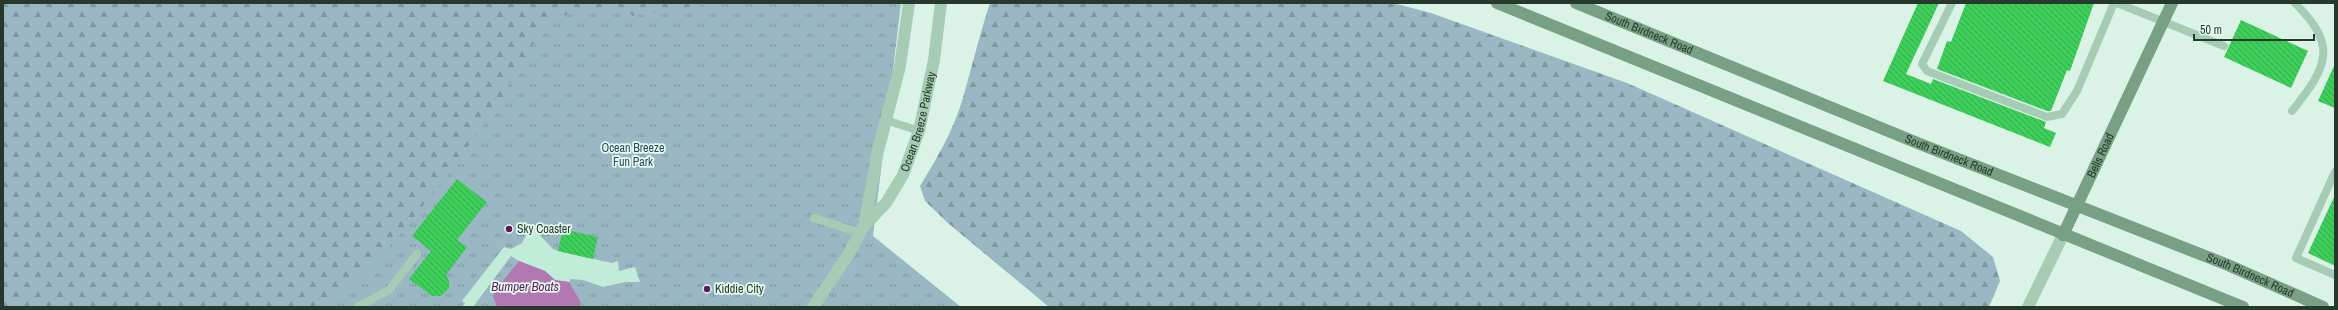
<svg xmlns="http://www.w3.org/2000/svg" width="2338" height="310" viewBox="0 0 2338 310" font-family="'Archivo Narrow',sans-serif">
<style>
.grass{fill:url(#grass-tufts)}
.forest{fill:url(#forest-firs)}
.plaza{fill:#c1ecd7}
.water{fill:#b278b2}
.building{fill:url(#building-back-hatch)}
.lines{fill:none;stroke-linecap:round;stroke-linejoin:round}
.lane{stroke:#a6ccb5;stroke-width:8}
.street{stroke:#a6ccb5;stroke-width:12}
.secondary{stroke:#77a084;stroke-width:12}
.poi-dot{fill:#5c1a5b;stroke:#e7fbf1;stroke-width:1.5}
.labels{text-anchor:middle;dominant-baseline:central;stroke-width:3.5;stroke-linejoin:round;paint-order:stroke}
.street-label{font-size:12px;fill:#27382c;stroke:#e7fbf1}
.park-label{font-size:12px;fill:#294958;stroke:#e7fbf1}
.poi-label{font-size:12px;fill:#27382c;stroke:#e7fbf1;text-anchor:start}
.water-label{font-size:13px;font-style:italic;fill:#5c1a5b;stroke:#e7fbf1}
</style>
<defs>
<pattern id="grass-tufts" width="24" height="20" patternUnits="userSpaceOnUse"><rect width="24" height="20" fill="#9ab8c3"/><path d="M3 7l-1-3M5 7V3M7 7l1-3M15 17l-1-3M17 17v-4M19 17l1-3" fill="none" stroke="#7e979f"/></pattern>
<pattern id="forest-firs" width="22" height="20" patternUnits="userSpaceOnUse"><rect width="22" height="20" fill="#9ab8c3"/><path d="M5 1l3.5 6h-7zM16 11l3.5 6h-7z" fill="#7e979f"/></pattern>
<pattern id="building-back-hatch" width="6" height="6" patternUnits="userSpaceOnUse"><rect width="6" height="6" fill="#3ece5a"/><path d="M-1 5l2 2M0 0l6 6M5-1l2 2" fill="none" stroke="#34a84b"/></pattern>
</defs>
<rect width="100%" height="100%" fill="#dbf3e6"/>
<path class="grass" d="M530 3H901L873 236 961 307H305Z"/>
<g class="forest">
<path d="M3 3H715L633 16 625 8 615 7 568 14 552 19 541 30 504 95 445 179 395 240 354 285 322 307H3Z"/>
<path d="M990 3H1393L1431 13 1627 83 1961 231 1993 257 2000 281 1989 307H1049L949 224 925 201 920 186C936 160 953 131 962 101 972 67 979 36 990 3Z"/>
</g>
<path class="plaza" d="M531 226 553 249 558 251 612 263 618 261 619 271 635 267 640 282H625L603 287 583 280 571 279 569 282 555 280 545 271 519 261 511 256 473 307H462L465 303 462 301 504 247 511 249 522 243Z"/>
<path class="water" d="M519 261 545 271 555 280 569 282 580 301V307H497L493 296 495 291Z"/>
<g class="building">
<path d="M1918 3H1939L1906 74 1931 84 1933 79 2046 122 2044 128 2056 133 2050 147 1883 81Z"/>
<path d="M1966 3H2094L2070 71 2067 70 2051 111H2047L1937 69 1947 41 1951 42Z"/>
<path d="M2241 20 2308 51 2291 88 2224 57Z"/>
<path d="M2335 64V108L2318 101Z"/>
<path d="M457 179 487 202 457 240 467 247 446 275 449 281V288L441 296H432L409 279 431 251 412 236Z"/>
<path d="M2335 195V266L2308 253Z"/>
<path d="M563 229 598 237 593 259 558 251Z"/>
</g>
<g class="lines">
<g class="lane">
<path d="M1952 3 1922 64 1927 71 2047 117 2062 114 2077 91 2114 3"/>
<path d="M2117 3 2224 46"/>
<path d="M2292 111C2328 66 2338 46 2295 3"/>
<path d="M886 120 919 131"/>
<path d="M2335 172 2296 258 2335 275"/>
<path d="M814 218 860 233"/>
<path d="M357 307 389 290 417 254"/>
</g>
<g class="street">
<path d="M864 226 878 151 900 66 909 3"/>
<path id="s1" d="M813 307 848 255 864 226 886 203 903 175 919 131 934 60 941 3"/>
<path d="M2028 307 2063 235"/>
</g>
<g class="secondary">
<path d="M1497 3 2243 307"/>
<path id="s2" d="M1576 3 1920 144 2228 265 2323 307"/>
<path id="s3" d="M2063 235 2172 3"/>
</g>
</g>
<g class="poi-dot">
<circle cx="509" cy="229" r="4"/>
<circle cx="707" cy="289" r="4"/>
</g>
<g class="labels">
<g class="street-label">
<text stroke="none"><textPath href="#s2" startOffset="79">South Birdneck Road</textPath></text>
<text stroke="none"><textPath href="#s1" startOffset="216">Ocean Breeze Parkway</textPath></text>
<text stroke="none"><textPath href="#s2" startOffset="403">South Birdneck Road</textPath></text>
<text stroke="none"><textPath href="#s3" startOffset="88">Bells Road</textPath></text>
<text stroke="none"><textPath href="#s2" startOffset="727">South Birdneck Road</textPath></text>
</g>
<g class="park-label">
<text x="633" y="148">Ocean Breeze<tspan x="633" dy="14">Fun Park</tspan></text>
</g>
<g class="poi-label">
<text x="517" y="229">Sky Coaster</text>
<text x="715" y="289">Kiddie City</text>
</g>
<g class="water-label">
<text x="525" y="286">Bumper Boats</text>
</g>
</g>
<rect width="2338" height="310" fill="none" stroke="#27382c" stroke-width="8"/>
<path d="M2194 34v6h120v-6" fill="none" stroke="#27382c" stroke-width="2"/>
<text x="2200" y="34" font-size="12" fill="#27382c" stroke="#e7fbf1" stroke-width="3" paint-order="stroke">50 m</text>
</svg>
